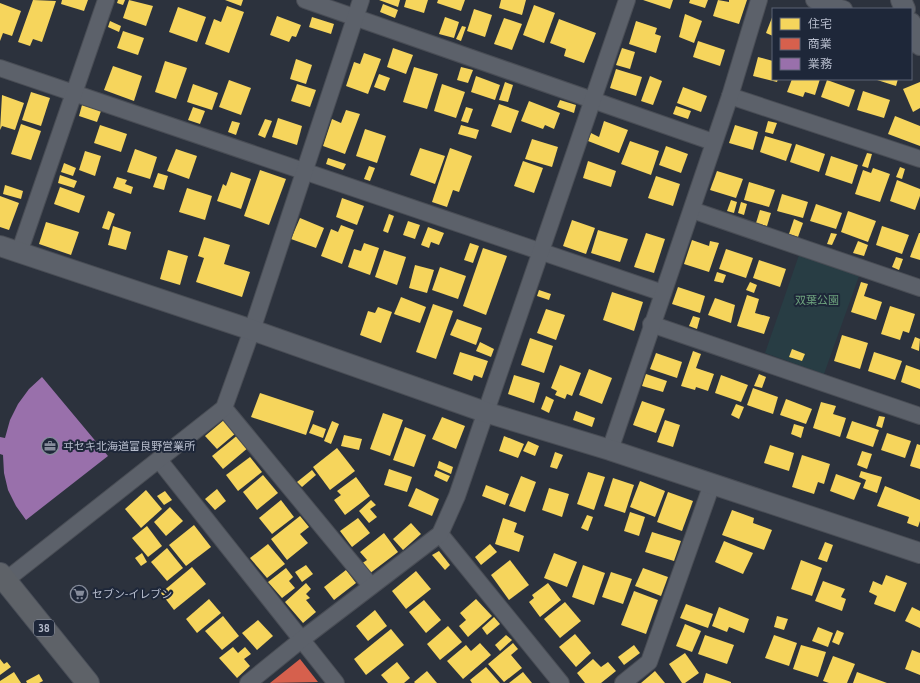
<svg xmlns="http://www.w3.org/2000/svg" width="920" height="683" viewBox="0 0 920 683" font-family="Ubuntu,'Noto Sans JP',sans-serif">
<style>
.green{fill:#283d44}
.homes{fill:#f6d55c}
.shops{fill:#d6604d}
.offices{fill:#9970ab}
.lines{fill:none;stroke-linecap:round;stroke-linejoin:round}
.minor-casing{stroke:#494d55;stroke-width:18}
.tertiary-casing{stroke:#494d55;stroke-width:22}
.trunk-casing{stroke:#494e58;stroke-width:24}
.minor{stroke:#5c616a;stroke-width:16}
.tertiary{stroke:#5c616a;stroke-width:20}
.trunk{stroke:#5e6268;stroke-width:22}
.labels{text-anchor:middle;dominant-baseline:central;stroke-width:4;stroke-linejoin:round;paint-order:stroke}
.shield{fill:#1e2739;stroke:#8990a1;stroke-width:1}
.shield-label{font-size:10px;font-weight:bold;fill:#b7bdcd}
.park-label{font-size:11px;fill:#6ca07c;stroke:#1e2739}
.poi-label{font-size:11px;fill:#b7bdcd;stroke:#1e2739;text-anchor:start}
</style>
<rect width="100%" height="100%" fill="#2c323d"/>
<path class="green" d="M799 255 859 276 824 374 765 353Z"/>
<g class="homes">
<path d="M33 0 56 1 42 42 33 39 30 46 18 42Z"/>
<path d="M62 0H88L84 11 61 4Z"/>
<path d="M118 0H125L123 5 117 3Z"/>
<path d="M129 0 153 6 146 26 123 18Z"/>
<path d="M225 0H243L241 6Z"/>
<path d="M379 0H400L398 7Z"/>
<path d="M406 0H428L424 13 404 7Z"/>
<path d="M438 0H465L461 11 437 3Z"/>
<path d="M501 0H526L522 15 499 8Z"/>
<path d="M643 0H673L670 9Z"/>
<path d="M690 0H708L705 8 689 3Z"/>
<path d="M718 0 729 2V0H747L739 24 713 16Z"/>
<path d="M0 3 21 11 12 36 3 33 0 41Z"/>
<path d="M383 4 398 10 395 18 380 12Z"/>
<path d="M534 5 555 13 544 43 523 35Z"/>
<path d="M227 6 244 12 229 53 205 44 214 19 221 22Z"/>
<path d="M178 7 206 17 197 42 169 32Z"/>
<path d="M474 9 492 15 485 37 467 31Z"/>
<path d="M685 14 702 21 694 43 679 37Z"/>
<path d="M773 15V36L766 33Z"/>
<path d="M277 16 301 25 296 37 292 36 289 42 270 35Z"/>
<path d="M312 17 334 24 331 34 309 27Z"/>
<path d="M445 17 459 22 454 38 439 34Z"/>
<path d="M504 18 522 24 512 50 494 44Z"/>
<path d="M559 19 596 33 584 63 564 56 566 49 550 43Z"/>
<path d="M110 21 121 26 119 32 108 27Z"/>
<path d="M636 21 657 28 655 34 661 36 656 53 629 44Z"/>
<path d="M462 26 466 27 461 41 456 39Z"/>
<path d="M123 31 144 38 138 55 117 48Z"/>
<path d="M698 41 725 50 720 66 693 57Z"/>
<path d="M393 48 413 55 406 74 387 67Z"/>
<path d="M622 48 635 52 630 69 616 65Z"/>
<path d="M364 53 381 59 368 94 346 86 354 62 360 64Z"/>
<path d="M758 57 773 61V79H778L777 82 753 76Z"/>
<path d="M296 59 312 65 306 84 290 79Z"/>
<path d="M165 61 187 68 176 99 155 92Z"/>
<path d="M113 66 142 76 134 101 104 90Z"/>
<path d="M414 67 438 74 427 109 403 102Z"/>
<path d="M461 67 473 70 468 83 457 80Z"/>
<path d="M616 69 642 77 636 96 610 88Z"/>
<path d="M379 74 390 78 385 91 374 87Z"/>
<path d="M476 76 500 85 495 100 471 92Z"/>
<path d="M650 76 662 81 653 105 641 101Z"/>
<path d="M792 79H820L815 95 805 92 803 97 787 92Z"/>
<path d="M874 79H898L896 86Z"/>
<path d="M229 80 251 88 241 115 219 107Z"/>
<path d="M827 80 855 90 849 107 821 97Z"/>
<path d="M505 82 513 85 508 102 499 100Z"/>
<path d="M920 82V108L913 112 903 89Z"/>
<path d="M193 84 218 93 212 110 187 102Z"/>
<path d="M297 84 316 90 310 107 291 101Z"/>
<path d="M442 84 465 92 456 118 434 111Z"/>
<path d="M683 87 707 96 701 112 677 103Z"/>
<path d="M863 91 890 100 884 118 857 110Z"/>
<path d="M31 92 50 98 41 126 22 120Z"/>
<path d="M2 95 24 103 15 130 2 126 0 130Z"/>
<path d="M560 100 576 105 574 113 557 107Z"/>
<path d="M529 101 560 113 554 129 545 125 543 129 521 121Z"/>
<path d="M499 104 519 111 511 133 491 126Z"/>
<path d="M82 105 101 111 97 122 79 116Z"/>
<path d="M676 106 691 111 688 119 673 114Z"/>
<path d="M193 107 205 111 200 124 188 120Z"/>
<path d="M466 107 473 109 468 123 461 121Z"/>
<path d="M346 110 360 114 345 154 323 146 332 119 341 123Z"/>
<path d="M895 116 920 126V146L888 134Z"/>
<path d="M278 118 302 126 297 145 272 137Z"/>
<path d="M265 119 272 121 265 138 258 135Z"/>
<path d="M232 121 240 123 236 135 228 132Z"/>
<path d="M604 121 628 130 619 153 588 141 591 133 599 137Z"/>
<path d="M768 121 777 123 773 134 765 132Z"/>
<path d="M21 124 41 131 31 160 11 154Z"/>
<path d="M100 125 127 134 121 152 94 143Z"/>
<path d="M461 125 479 130 476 139 458 134Z"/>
<path d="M735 125 758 132 753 150 729 143Z"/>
<path d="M365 129 386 136 377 163 356 156Z"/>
<path d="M765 136 792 144 786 161 760 152Z"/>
<path d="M532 139 558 147 552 167 525 159Z"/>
<path d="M630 141 659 151 651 175 621 164Z"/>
<path d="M796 144 825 154 819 172 790 162Z"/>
<path d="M666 146 688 154 681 173 659 165Z"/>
<path d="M420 148 445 156 435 184 410 175Z"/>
<path d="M450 148 472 156 459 192 453 190 447 207 432 202Z"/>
<path d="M135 149 157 157 150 179 127 172Z"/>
<path d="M176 149 197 156 189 179 167 171Z"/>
<path d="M85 151 101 156 95 176 79 170Z"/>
<path d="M867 153 872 154 868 168 862 166Z"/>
<path d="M831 156 858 165 852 184 825 175Z"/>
<path d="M328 158 346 164 343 170 326 164Z"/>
<path d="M523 161 543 168 534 193 514 186Z"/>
<path d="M588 161 616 171 611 187 583 178Z"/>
<path d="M64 163 76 168 73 176 61 172Z"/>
<path d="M369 166 375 168 370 181 364 179Z"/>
<path d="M900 167 905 169 902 179 896 177Z"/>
<path d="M873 168 890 174 880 202 855 194 863 170 871 173Z"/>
<path d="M260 170 286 179 269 225 244 216Z"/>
<path d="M717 171 743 179 736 198 710 190Z"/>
<path d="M231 172 251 179 241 209 217 201 223 184 226 186Z"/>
<path d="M158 173 168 176 164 190 153 187Z"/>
<path d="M60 175 77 181 74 188 58 183Z"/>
<path d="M656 176 680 184 673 206 648 198Z"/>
<path d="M117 177 127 180 125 184 133 187 131 194 113 188Z"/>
<path d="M897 180 920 189V196L915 210 890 201Z"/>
<path d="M749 182 775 190 769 207 744 200Z"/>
<path d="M5 185 23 191 21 199 3 194Z"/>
<path d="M60 187 85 196 79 213 54 204Z"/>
<path d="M187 188 212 196 205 220 179 212Z"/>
<path d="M782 194 808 202 803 218 777 211Z"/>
<path d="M0 196 19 203 9 230 0 227Z"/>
<path d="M342 198 364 206 357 225 336 217Z"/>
<path d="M731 200 737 202 734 213 727 211Z"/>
<path d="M741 202 747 204 744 215 738 213Z"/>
<path d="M816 204 842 213 836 229 810 221Z"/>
<path d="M760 210 771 213 767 226 756 223Z"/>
<path d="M108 211 115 214 109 230 102 228Z"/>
<path d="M848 211 876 221 868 242 841 232Z"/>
<path d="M389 214 394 216 388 233 383 231Z"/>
<path d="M300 218 324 228 316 248 291 239Z"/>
<path d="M794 219 803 223 798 237 789 234Z"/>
<path d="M572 220 595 228 586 254 563 246Z"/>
<path d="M408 221 420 225 415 239 403 235Z"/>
<path d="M46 222 79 232 71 255 39 244Z"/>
<path d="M341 225 354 230 342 264 321 256 331 229 338 232Z"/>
<path d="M113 226 131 232 126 250 108 245Z"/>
<path d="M882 226 909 235 902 254 876 245Z"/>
<path d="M428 227 444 233 439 245 431 242 429 248 421 245Z"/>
<path d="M598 230 628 239 620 262 591 253Z"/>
<path d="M646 233 665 239 654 273 634 267Z"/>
<path d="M831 233 837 234 832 245 827 244Z"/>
<path d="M919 233H920V260L910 257Z"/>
<path d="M204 237 230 245 224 264 250 272 242 297 196 282 204 258 198 256Z"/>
<path d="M692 240 709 246 710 241 719 243 709 272 684 264Z"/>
<path d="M858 241 868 245 864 256 853 253Z"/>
<path d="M364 243 379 248 370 275 348 267 354 249 361 251Z"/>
<path d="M470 243 479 246 473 263 464 260Z"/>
<path d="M483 248 507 256 486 315 463 306Z"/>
<path d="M726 249 753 258 746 278 719 269Z"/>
<path d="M168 250 188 256 180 285 160 279Z"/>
<path d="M384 250 406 257 397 285 375 277Z"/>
<path d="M896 257 903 259 899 270 892 267Z"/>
<path d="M759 260 786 269 780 287 753 278Z"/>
<path d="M415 265 434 270 427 293 409 288Z"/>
<path d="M440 267 466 276 458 299 432 290Z"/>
<path d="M717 272 726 275 723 283 714 281Z"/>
<path d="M750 282 757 285 754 293 746 290Z"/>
<path d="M861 282 868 284 864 296 882 302 876 320 851 312Z"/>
<path d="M678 287 705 296 700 313 672 304Z"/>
<path d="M539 290 551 294 549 300 537 296Z"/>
<path d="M612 292 643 302 634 331 603 320Z"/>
<path d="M747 295 759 299 755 313 770 317 764 334 737 326Z"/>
<path d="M401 297 426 307 420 323 394 314Z"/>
<path d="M715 298 735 305 731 323 708 315Z"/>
<path d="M433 304 453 311 436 359 416 352Z"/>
<path d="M890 306 915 314 909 333 903 331 900 340 881 334Z"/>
<path d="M378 307 392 312 381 343 360 335 368 311 375 313Z"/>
<path d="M546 309 565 315 556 340 537 333Z"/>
<path d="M693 316 700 318 697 329 689 326Z"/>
<path d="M457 319 482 328 476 345 450 335Z"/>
<path d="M842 335 868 343 860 369 834 361Z"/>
<path d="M915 337 920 339 919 351 911 348Z"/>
<path d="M530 338 553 346 544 373 521 365Z"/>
<path d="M480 342 494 349 491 357 476 351Z"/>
<path d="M792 349 805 354 802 361 789 357Z"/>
<path d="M693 351 701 354 696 368 714 374 708 391 696 387 695 390 681 386Z"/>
<path d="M460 352 488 361 482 378 474 375 472 381 453 374Z"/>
<path d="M874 352 902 361 895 380 868 371Z"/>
<path d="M656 353 682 362 677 378 650 369Z"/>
<path d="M560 365 581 373 572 396 567 394 565 399 555 395 557 391 551 388Z"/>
<path d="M906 365 920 370V389L901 382Z"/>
<path d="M589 369 612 378 602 404 579 395Z"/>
<path d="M646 374 667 381 663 392 642 386Z"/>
<path d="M759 374 766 377 762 388 754 386Z"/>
<path d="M514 375 540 383 534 403 508 394Z"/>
<path d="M721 375 748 385 741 402 715 393Z"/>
<path d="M753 388 778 397 773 414 747 405Z"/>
<path d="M260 393 314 411 306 435 251 417Z"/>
<path d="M546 396 554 400 549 413 541 409Z"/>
<path d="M786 399 812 409 806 424 780 415Z"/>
<path d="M642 401 665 409 656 433 633 425Z"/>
<path d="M821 402 836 406 833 414 846 418 840 437 813 428Z"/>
<path d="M736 404 744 407 739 419 731 415Z"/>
<path d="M576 411 595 418 592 427 573 420Z"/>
<path d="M383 413 403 420 390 456 370 449Z"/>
<path d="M879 416 885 417 882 428 876 426Z"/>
<path d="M442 417 465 426 456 449 432 439Z"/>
<path d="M224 420 236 433 217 449 205 436Z"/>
<path d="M665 420 680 425 673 447 657 442Z"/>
<path d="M332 421 339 424 331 444 324 441Z"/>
<path d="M852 421 879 430 873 447 846 438Z"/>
<path d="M313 424 326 429 323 438 309 433Z"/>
<path d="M794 424 804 427 801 438 791 434Z"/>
<path d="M405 427 426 435 414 467 393 460Z"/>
<path d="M887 433 911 441 905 458 881 450Z"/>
<path d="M239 434 249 447 223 469 212 456Z"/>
<path d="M344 435 362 439 359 450 341 446Z"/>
<path d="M504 436 524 444 518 458 499 451Z"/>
<path d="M528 441 539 446 535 456 523 451Z"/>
<path d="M917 444 920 445V469L910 466Z"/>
<path d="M770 445 794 453 789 471 764 463Z"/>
<path d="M337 448 355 471 330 490 313 467Z"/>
<path d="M862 451 872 454 867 469 857 465Z"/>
<path d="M555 452 563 455 557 469 550 467Z"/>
<path d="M802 455 830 464 824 484 818 482 814 494 792 487Z"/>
<path d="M250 457 262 472 238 491 226 475Z"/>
<path d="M439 461 453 467 451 474 437 468Z"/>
<path d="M389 469 412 477 407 492 384 485Z"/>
<path d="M312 470 316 475 302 487 297 482Z"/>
<path d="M436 470 450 476 447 482 434 476Z"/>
<path d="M861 471 882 477 877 493 863 488 866 480 859 477Z"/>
<path d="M588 472 605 477 594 510 577 504Z"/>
<path d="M836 474 861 483 854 500 830 491Z"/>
<path d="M263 475 278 493 257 510 243 492Z"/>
<path d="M521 476 536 482 525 512 509 506Z"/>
<path d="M356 477 370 496 345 515 334 500 341 495 337 491Z"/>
<path d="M613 478 634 485 625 513 604 506Z"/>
<path d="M640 481 665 491 655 517 630 507Z"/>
<path d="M486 485 509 494 505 505 482 496Z"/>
<path d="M885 486 920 500V521L918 527 907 523 909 517 877 506Z"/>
<path d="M416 488 439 499 432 516 408 506Z"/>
<path d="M549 488 569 494 562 517 542 510Z"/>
<path d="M217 489 226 501 215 510 205 499Z"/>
<path d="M146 490 162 509 141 528 125 509Z"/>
<path d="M165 491 172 500 164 505 157 496Z"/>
<path d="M668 492 693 501 682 531 657 522Z"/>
<path d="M281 500 294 517 272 534 259 518Z"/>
<path d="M371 500 376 505 370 509 377 517 369 523 359 511Z"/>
<path d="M170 507 183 521 166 536 154 522Z"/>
<path d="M732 510 754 518 753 523 772 530 764 550 722 535Z"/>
<path d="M630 512 645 517 639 536 624 531Z"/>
<path d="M587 515 593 517 588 531 581 528Z"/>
<path d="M300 516 309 527 300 534 308 543 287 560 271 539Z"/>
<path d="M358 518 370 533 352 547 340 531Z"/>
<path d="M503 518 517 523 514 532 524 536 519 552 495 544Z"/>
<path d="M411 523 421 534 403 550 393 539Z"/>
<path d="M194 525 211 547 186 566 169 545Z"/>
<path d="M147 526 162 546 148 557 132 538Z"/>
<path d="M652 532 681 541 674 561 645 552Z"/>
<path d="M384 533 398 552 369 574 361 564 367 560 360 552Z"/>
<path d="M724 541 753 553 743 574 715 562Z"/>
<path d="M825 542 833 545 827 562 818 559Z"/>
<path d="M268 544 285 564 267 578 250 558Z"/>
<path d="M490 544 497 552 481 565 475 557Z"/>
<path d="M167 548 183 568 167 581 151 562Z"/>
<path d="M439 551 450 565 445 570 432 555Z"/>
<path d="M142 553 147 562 141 566 135 558Z"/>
<path d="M554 553 577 562 567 587 544 578Z"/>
<path d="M510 560 529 585 509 600 491 575Z"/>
<path d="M801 560 822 568 812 596 791 589Z"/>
<path d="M306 565 313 574 302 582 295 572Z"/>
<path d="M583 565 605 573 594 605 572 597Z"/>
<path d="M192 567 206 584 174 610 161 593Z"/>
<path d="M286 568 293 577 289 581 295 588 282 598 268 582Z"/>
<path d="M643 568 668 577 661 596 635 586Z"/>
<path d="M346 570 356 583 334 600 324 587Z"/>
<path d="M416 571 431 589 406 609 392 591Z"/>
<path d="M611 572 632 579 623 604 602 597Z"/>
<path d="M886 575 907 583 895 612 874 604 877 596 869 592 873 581 882 585Z"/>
<path d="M823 581 845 589 841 597 846 599 842 611 815 601Z"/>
<path d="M306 583 311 589 306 594 310 598 306 600 316 612 303 623 285 602Z"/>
<path d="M548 583 561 600 540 617 529 602 534 598 532 595Z"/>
<path d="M634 591 658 600 646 634 621 625Z"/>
<path d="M209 599 221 613 197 633 186 619Z"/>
<path d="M476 599 492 616 468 637 459 626 466 620 460 613Z"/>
<path d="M424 600 441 620 426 633 409 612Z"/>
<path d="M565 602 581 621 560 638 544 619Z"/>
<path d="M686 604 713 614 708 628 680 618Z"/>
<path d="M719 607 749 619 744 633 729 627 727 632 712 626Z"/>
<path d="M912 607 920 611V628L905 621Z"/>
<path d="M375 610 387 626 368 641 356 626Z"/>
<path d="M223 616 239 636 222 650 205 631Z"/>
<path d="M777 616 788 619 784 630 774 627Z"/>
<path d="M494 617 500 624 487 635 482 628Z"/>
<path d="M258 620 273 636 257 650 242 633Z"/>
<path d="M685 624 701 631 692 652 676 646Z"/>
<path d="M448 626 462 642 440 660 427 644Z"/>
<path d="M818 627 833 633 828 647 812 641Z"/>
<path d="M391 629 404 645 366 675 354 659Z"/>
<path d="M837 630 844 633 839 645 832 642Z"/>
<path d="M575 634 591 653 576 667 559 647Z"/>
<path d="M506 635 512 640 500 651 495 645Z"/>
<path d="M705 635 734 645 727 664 698 654Z"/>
<path d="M774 635 797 643 789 666 765 658Z"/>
<path d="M480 643 491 655 463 679 447 661 466 645 471 651Z"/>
<path d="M513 643 518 649 511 655 522 668 504 682 488 664Z"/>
<path d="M634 645 640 653 624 665 618 657Z"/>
<path d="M801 645 826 652 818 677 793 669Z"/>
<path d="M233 647 238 653 245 647 251 654 244 659 250 666 237 678 219 658Z"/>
<path d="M912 650 920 653V675L905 669Z"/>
<path d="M685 653 699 673 685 683H682L669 664Z"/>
<path d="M833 656 855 664 847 683H829L823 681Z"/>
<path d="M0 659 4 664 7 662 11 667 0 675Z"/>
<path d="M593 659 601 667 608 662 616 671 601 683H585L577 673Z"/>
<path d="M397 662 410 678 404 683H388L381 675Z"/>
<path d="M486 667 500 683H472L470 680Z"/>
<path d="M427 671 437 683H415L414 682Z"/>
<path d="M655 671 665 683H641Z"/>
<path d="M14 672 21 683H0V681Z"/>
<path d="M523 672 532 683H509Z"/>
<path d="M857 672 887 683H853Z"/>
<path d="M706 673 731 682V683H703Z"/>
<path d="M39 674 43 681 39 683H27L26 681Z"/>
</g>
<path class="shops" d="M300 659 318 682 270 683Z"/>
<path class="offices" d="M42 377 108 456 26 520 16 506 8 490 4 473 3 455 0 454V437L5 438 10 420 18 404 29 389Z"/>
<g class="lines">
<defs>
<g id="minor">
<path d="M305 0 713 142"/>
<path d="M814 0 844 9"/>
<path d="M0 68 663 293"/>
<path d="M730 96 920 159"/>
<path d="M692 210 920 288"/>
<path d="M19 253 106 0"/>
<path d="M651 324 920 416"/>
<path d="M224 408 371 586"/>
<path d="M610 450 730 96 759 0"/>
<path d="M159 460 336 683"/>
<path d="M440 534 561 683"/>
<path d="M6 580 224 408 252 330 361 0"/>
<path d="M248 683 301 640 440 534 457 496 627 0"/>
<path d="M623 683 649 662 712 484"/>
</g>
<g id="tertiary">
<path d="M901 0 905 9"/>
<path d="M911 23 920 45"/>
<path d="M0 246 252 330 485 412 610 450 920 553"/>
</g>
<path id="trunk" d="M0 574 88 683"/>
</defs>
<use href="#minor" class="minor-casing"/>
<use href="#tertiary" class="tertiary-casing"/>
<use href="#trunk" class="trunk-casing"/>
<use href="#minor" class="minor"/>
<use href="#tertiary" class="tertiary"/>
<use href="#trunk" class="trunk"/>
</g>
<defs>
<symbol id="office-ring" viewBox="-11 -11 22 22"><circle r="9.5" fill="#1e2739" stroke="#868c9b" stroke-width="1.5"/><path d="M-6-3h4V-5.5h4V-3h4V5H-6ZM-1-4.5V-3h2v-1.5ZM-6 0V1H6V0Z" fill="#868c9b"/></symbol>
<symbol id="supermarket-ring" viewBox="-11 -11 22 22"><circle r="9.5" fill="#1e2739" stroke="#868c9b" stroke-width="1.5"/><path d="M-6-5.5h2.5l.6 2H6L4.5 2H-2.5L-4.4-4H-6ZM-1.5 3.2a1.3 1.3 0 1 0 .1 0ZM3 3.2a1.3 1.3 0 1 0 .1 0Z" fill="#868c9b"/></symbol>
</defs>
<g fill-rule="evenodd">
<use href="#office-ring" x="40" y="436" width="20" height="20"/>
<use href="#supermarket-ring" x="69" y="584" width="20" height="20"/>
</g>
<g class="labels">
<rect class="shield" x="34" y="620" width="20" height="16" rx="3"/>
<g class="shield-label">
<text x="44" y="628">38</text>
</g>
<g class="park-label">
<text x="817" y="300">双葉公園</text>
</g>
<g class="poi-label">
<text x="63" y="446">ヰセキ北海道富良野営業所</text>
<text x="92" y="594">セブン-イレブン</text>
</g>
</g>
<rect x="772" y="8" width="140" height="72" fill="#1e2739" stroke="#5b6374"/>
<rect x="780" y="18" width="20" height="12" fill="#f6d55c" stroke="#5b6374"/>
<text x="808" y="28" font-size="12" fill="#b7bdcd">住宅</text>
<rect x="780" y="38" width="20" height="12" fill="#d6604d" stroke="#5b6374"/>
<text x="808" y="48" font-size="12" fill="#b7bdcd">商業</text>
<rect x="780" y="58" width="20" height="12" fill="#9970ab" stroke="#5b6374"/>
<text x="808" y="68" font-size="12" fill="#b7bdcd">業務</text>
</svg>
